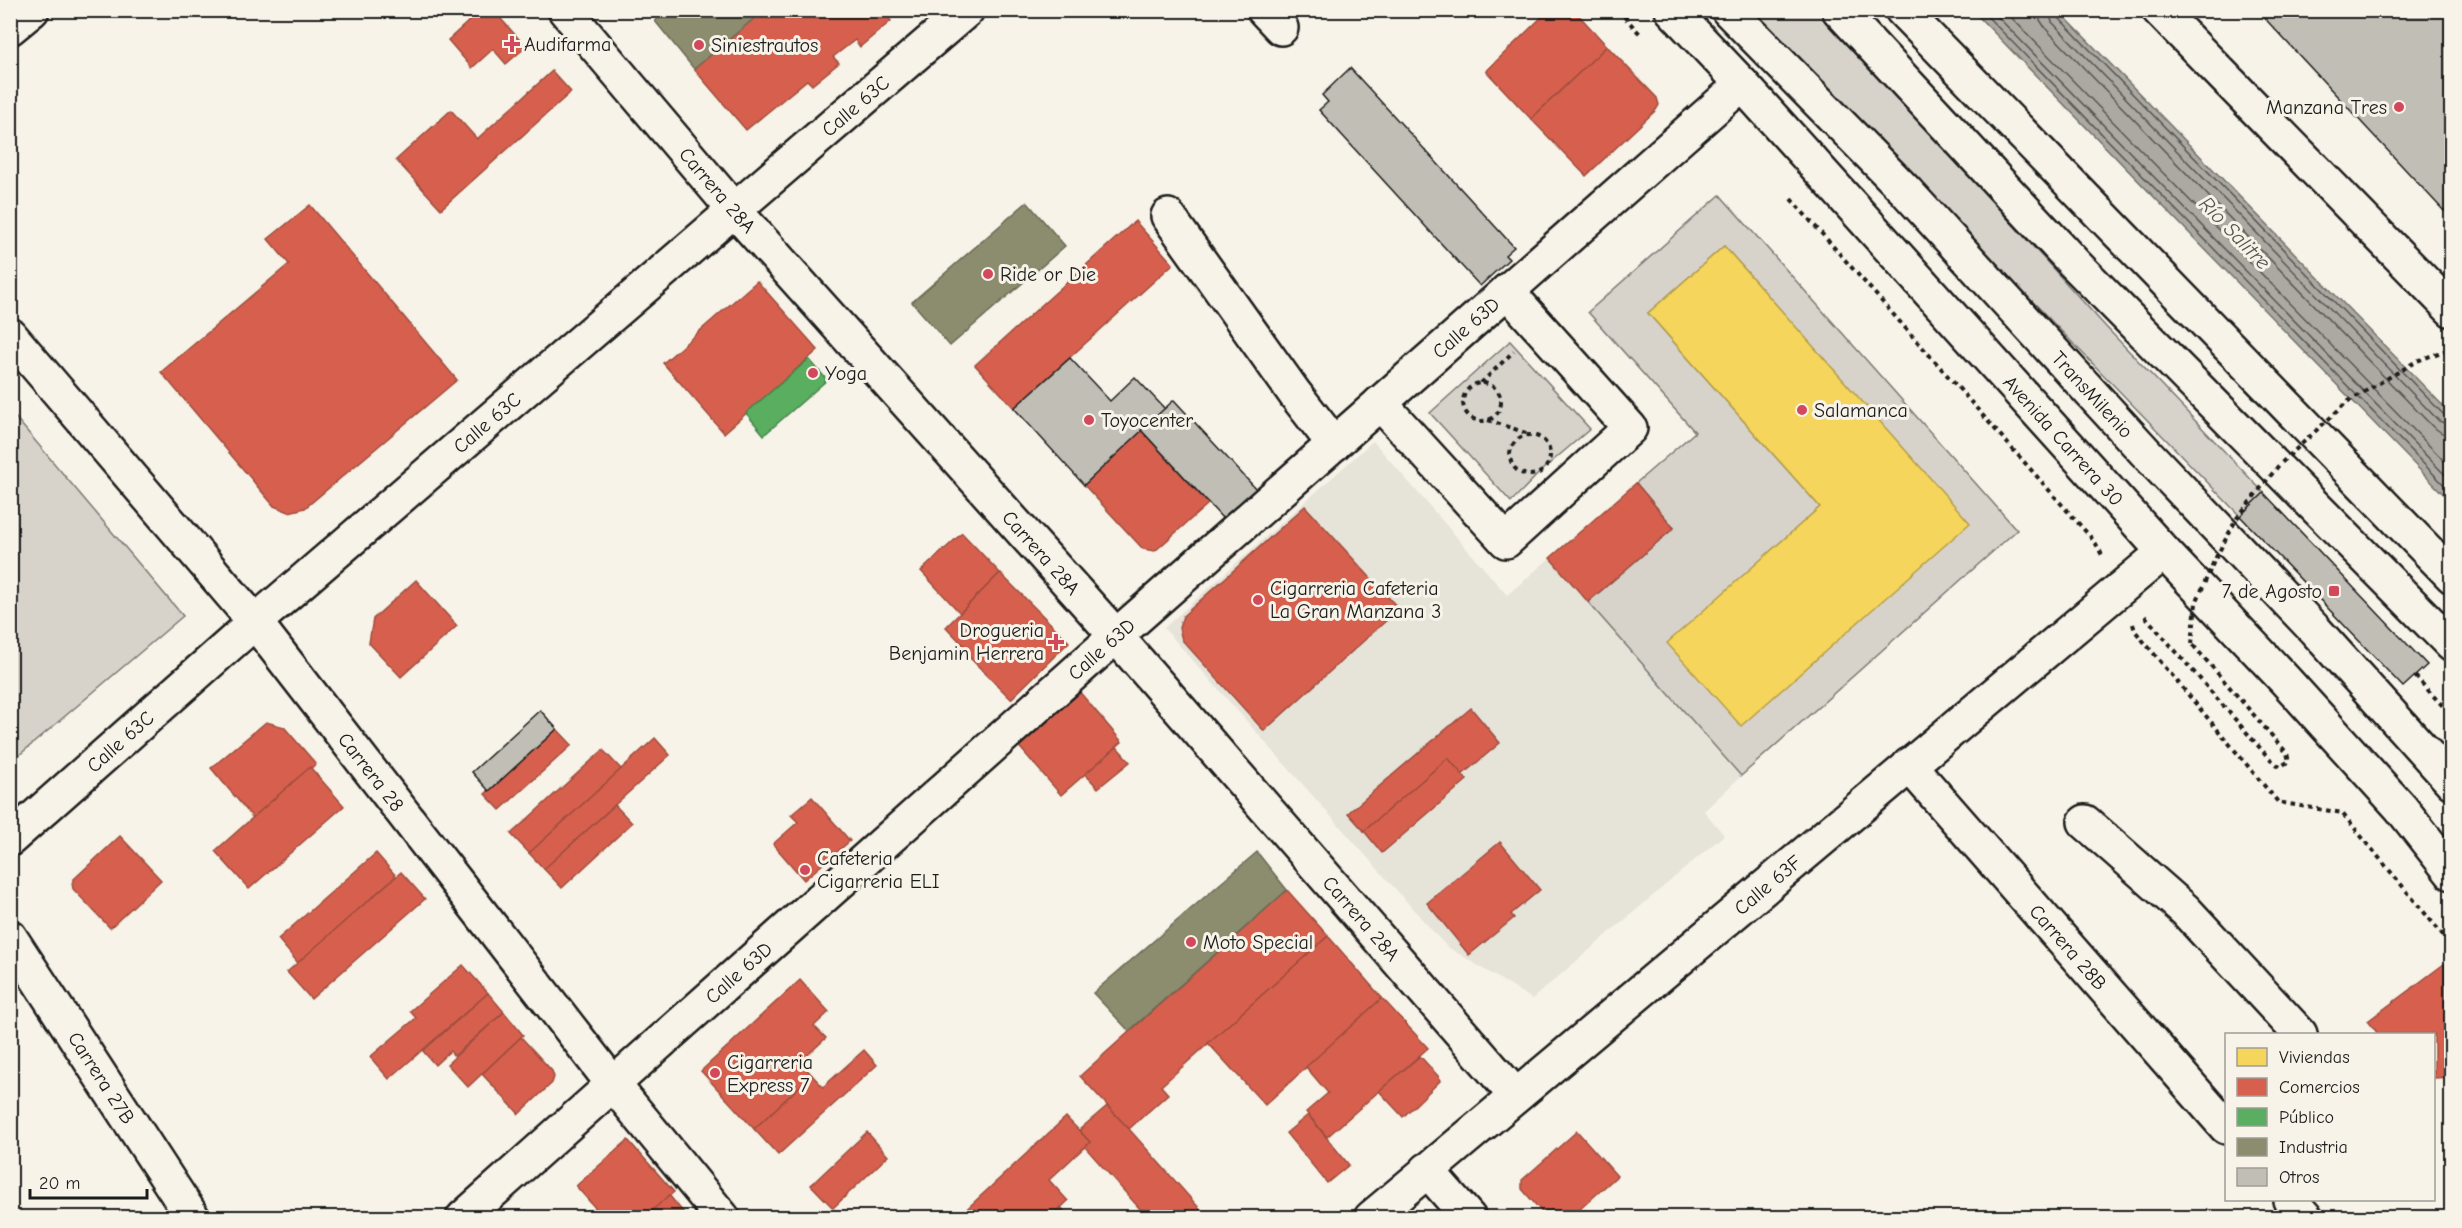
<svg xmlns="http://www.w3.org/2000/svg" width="2462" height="1228" viewBox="0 0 2462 1228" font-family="'Comic Neue',sans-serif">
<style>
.built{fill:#e6e3d9}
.green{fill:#d7d3cb;stroke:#7a7874;stroke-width:1.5;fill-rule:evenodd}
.water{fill:#aca9a2;stroke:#72716c;stroke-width:1.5}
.homes{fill:#f6d55c;stroke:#b59e49;stroke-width:1.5}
.shops{fill:#d6604d;stroke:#9e4c3e;stroke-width:1.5}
.public{fill:#5aae61;stroke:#47824c;stroke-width:1.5}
.industry{fill:#8c8c6e;stroke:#6a6a55;stroke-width:1.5}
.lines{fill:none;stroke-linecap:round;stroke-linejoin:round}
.shore{stroke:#565452;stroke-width:1.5}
.building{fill:#c0beb5;stroke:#1c1c1c;stroke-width:1.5}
.minor-casing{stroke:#1c1c1c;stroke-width:38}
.highway-casing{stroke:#1c1c1c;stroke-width:38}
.path{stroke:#1c1c1c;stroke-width:4;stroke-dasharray:4.5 4.5;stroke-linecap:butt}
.minor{stroke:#f7f3e8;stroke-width:33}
.highway{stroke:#f7f3e8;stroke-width:33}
.path-bridge{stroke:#1c1c1c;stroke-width:4;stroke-dasharray:4.5 4.5;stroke-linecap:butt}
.poi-dot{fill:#d1495b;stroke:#f7f3e8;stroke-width:2}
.labels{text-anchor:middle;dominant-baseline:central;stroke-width:6;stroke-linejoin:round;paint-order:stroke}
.poi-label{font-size:20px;fill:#1c1c1c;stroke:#f7f3e8;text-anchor:start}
.street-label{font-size:20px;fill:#1c1c1c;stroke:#f7f3e8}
.water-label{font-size:21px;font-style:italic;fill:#565452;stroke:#f7f3e8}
</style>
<rect width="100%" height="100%" fill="#f7f3e8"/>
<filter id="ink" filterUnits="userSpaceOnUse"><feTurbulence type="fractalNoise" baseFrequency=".0167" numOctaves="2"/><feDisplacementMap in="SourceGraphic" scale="12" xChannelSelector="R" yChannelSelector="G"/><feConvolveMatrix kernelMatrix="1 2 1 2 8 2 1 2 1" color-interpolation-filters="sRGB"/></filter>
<g filter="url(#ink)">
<path class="built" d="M1373 441 1507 595 1550 558 1741 776 1704 811 1724 835 1532 999 1446 946 1164 628Z"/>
<g class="green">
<path d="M1744 11H1819L2106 327 2264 493 2240 516 2010 278Z"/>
<path d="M1720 195 2017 530 1741 776 1588 602 1674 528 1636 483 1695 432 1588 312ZM1724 246 1969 523 1668 643 1820 507 1648 313Z"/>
<path d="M1510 341 1590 429 1542 470 1511 502 1430 413Z"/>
<path d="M10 411 183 616 11 762H10Z"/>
</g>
<path class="water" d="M1973 11H2059L2451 414V502Z"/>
<path class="homes" d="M1724 246 1970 523 1741 726 1667 643 1820 507 1648 313Z"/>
<g class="shops">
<path d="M481 10H493L526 47 506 64 493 49 472 68 448 40Z"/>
<path d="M764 10H882L891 21 860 47 855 40 833 57 839 63 812 85 807 80 746 130 694 69Z"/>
<path d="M1549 10H1574L1607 46 1531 119 1486 71Z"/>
<path d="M1607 46 1657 98 1659 105 1656 110 1586 176 1531 119Z"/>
<path d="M552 71 571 92 441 209 396 160 451 110 477 139Z"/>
<path d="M310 205 457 380 305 508 289 512 274 506 161 372 289 264 268 239Z"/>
<path d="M1135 221 1173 264 1014 408 975 365Z"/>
<path d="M757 281 818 350 724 433 663 363Z"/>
<path d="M1141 430 1208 504 1155 551 1143 549 1084 485Z"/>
<path d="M1636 483 1674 528 1588 602 1550 558Z"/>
<path d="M1305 506 1399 609 1264 731 1182 640 1179 628 1183 616Z"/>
<path d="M962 533 1000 573 960 613 921 571Z"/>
<path d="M1000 573 1069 642 1011 699 965 653 968 650 946 627Z"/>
<path d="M416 580 457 626 401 677 369 643 373 619Z"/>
<path d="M1072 683 1122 742 1061 795 1010 736Z"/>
<path d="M1471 708 1500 743 1462 775 1448 758 1364 831 1348 813Z"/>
<path d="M266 722 284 727 316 764 253 818 211 768Z"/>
<path d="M557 729 572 745 500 810 485 794Z"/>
<path d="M655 738 670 755 544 869 529 853Z"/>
<path d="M1117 747 1130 762 1098 788 1085 774Z"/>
<path d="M603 750 621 769 529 853 511 834Z"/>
<path d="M1448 758 1467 780 1382 853 1364 831Z"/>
<path d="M310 767 344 806 249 889 215 851Z"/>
<path d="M812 797 850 841 804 880 773 844 798 822 791 815Z"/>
<path d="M615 805 632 823 562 888 544 869Z"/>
<path d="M120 836 161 880 110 928 73 889 72 883 74 879Z"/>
<path d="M1500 842 1540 890 1511 914 1514 918 1469 955 1427 903Z"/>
<path d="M376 853 396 876 298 963 278 939Z"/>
<path d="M401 872 425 899 311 999 287 972Z"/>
<path d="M1287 890 1328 936 1161 1086 1168 1094 1129 1129 1080 1076Z"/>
<path d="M1328 936 1382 998 1265 1105 1208 1043Z"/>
<path d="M2444 964 2452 974V1077L2434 1078V1034H2378L2368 1021Z"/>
<path d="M463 965 488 993 389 1079 370 1057 416 1018 410 1011Z"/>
<path d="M800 980 829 1012 814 1026 826 1038 800 1062 812 1075 754 1129 701 1071Z"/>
<path d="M488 993 504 1012 454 1056 450 1051 435 1065 423 1051Z"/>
<path d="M1382 998 1428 1048 1327 1137 1306 1112 1328 1093 1306 1067Z"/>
<path d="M504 1012 523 1035 468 1087 447 1064Z"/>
<path d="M521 1037 552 1071 554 1077 552 1083 519 1114 482 1074Z"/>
<path d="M864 1050 877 1065 778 1155 754 1129 812 1075 823 1087Z"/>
<path d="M1420 1056 1439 1077 1440 1081 1403 1117 1379 1091Z"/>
<path d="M1107 1106 1129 1129 1208 1218H1148L1084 1146 1090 1142 1079 1130Z"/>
<path d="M1308 1115 1349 1165 1327 1183 1286 1133Z"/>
<path d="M1066 1117 1090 1142 1049 1180 1068 1201 1050 1218H957Z"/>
<path d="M1577 1131 1617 1176 1570 1218H1547L1522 1189V1180Z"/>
<path d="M867 1132 888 1156 833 1208 811 1185Z"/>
<path d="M628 1140 674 1192 644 1218H604L576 1186Z"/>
<path d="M669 1195 688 1218H644Z"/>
<path d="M1061 1207 1069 1218H1050Z"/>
</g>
<path class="public" d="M809 359 827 380 764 435 746 413Z"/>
<g class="industry">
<path d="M667 10H764L694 69 655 21Z"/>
<path d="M1027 202 1065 246 950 346 912 302Z"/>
<path d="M1257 852 1287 890 1129 1031 1093 993Z"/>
</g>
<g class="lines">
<g class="shore">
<path d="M1981 10 2452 493"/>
<path d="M1991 10 2452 482"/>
<path d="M2004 10 2452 469"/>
<path d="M2039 10 2040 20 2046 29 2433 427 2442 433 2452 435"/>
<path d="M2048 10 2052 22 2439 421 2452 426"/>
<path d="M2056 10 2058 17 2445 416 2452 418"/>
</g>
</g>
<g class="building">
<path d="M2257 10H2452V204L2444 211Z"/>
<path d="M1350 68 1514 247 1505 255 1509 259 1480 286 1319 110 1328 102 1322 95Z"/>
<path d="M1070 358 1110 401 1135 377 1165 409 1084 485 1014 408Z"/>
<path d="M1174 400 1256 489 1223 519 1141 430Z"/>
<path d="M2264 493 2427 665 2403 687 2240 516Z"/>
<path d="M540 710 557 729 489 791 472 772Z"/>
</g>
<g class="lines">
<defs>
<g id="minor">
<path id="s1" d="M565 10 735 211 1116 636 1515 1095"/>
<path d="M1264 10 1281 28"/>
<path id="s2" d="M1728 10 1905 190 2149 456 2315 630 2452 782"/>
<path d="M1839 10 2074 263 2452 645"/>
<path d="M10 28 32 10"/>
<path d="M1168 216 1295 394 1334 444"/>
<path id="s3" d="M10 335 255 622 613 1084 723 1218"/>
<path d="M1380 403 1506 541 1630 428 1507 291"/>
<path id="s4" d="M1909 765 2226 1127"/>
<path d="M2085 822 2185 910 2300 1034"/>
<path id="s5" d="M10 839 255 622 967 10"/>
<path id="s6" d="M10 937 193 1218"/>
<path d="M1427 1170 1469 1218"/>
<path d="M2290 1200 2306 1218"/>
<path id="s7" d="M463 1218 1116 636 1742 84"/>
<path id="s8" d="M1371 1218 2164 552"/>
</g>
<g id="highway">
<path id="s9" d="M1672 10 1742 84 2164 552 2285 680 2401 808 2452 873"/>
<path d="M1902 10 2452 576"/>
<path d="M2159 10 2452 310"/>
</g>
</defs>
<use href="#minor" class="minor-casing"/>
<use href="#highway" class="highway-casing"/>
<g class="path">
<path d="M1618 10 1642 36"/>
<path d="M1791 199 2095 542 2103 557"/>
<path d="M1481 383 1514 351"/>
<circle cx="1482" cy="402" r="19"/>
<path d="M1488 420 1529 434"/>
<circle cx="1530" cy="455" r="20"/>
<path d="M2145 616 2268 757 2280 767 2289 761 2287 753 2192 644"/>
<path d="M2133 624 2135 631 2278 802 2342 813 2452 946"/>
<path d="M2415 676 2452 716"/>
</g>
<use href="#minor" class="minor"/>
<use href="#highway" class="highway"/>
<path class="path-bridge" d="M2192 644 2196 603 2214 561 2237 518 2279 465 2347 402 2417 361 2452 348"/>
</g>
</g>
<g class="poi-dot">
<path d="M509 35h6v6h6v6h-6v6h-6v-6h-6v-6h6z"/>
<circle cx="699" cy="45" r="6"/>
<circle cx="2399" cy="107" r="6"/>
<circle cx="988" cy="274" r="6"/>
<circle cx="813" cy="373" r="6"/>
<circle cx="1802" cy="410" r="6"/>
<circle cx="1089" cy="420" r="6"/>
<rect x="2328" y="585" width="12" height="12" rx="3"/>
<circle cx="1258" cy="600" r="6"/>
<path d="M1053 633h6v6h6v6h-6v6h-6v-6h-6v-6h6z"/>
<circle cx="805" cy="870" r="6"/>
<circle cx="1191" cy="942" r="6"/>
<circle cx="715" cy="1073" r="6"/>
</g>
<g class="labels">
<g class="poi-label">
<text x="524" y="44">Audifarma</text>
<text x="711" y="45">Siniestrautos</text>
<text x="2387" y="107" text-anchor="end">Manzana Tres</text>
<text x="1000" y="274">Ride or Die</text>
<text x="825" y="373">Yoga</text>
<text x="1814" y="410">Salamanca</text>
<text x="1101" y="420">Toyocenter</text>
<text x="1270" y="588">Cigarreria Cafeteria<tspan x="1270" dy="23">La Gran Manzana 3</tspan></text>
<text x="2322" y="591" text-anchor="end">7 de Agosto</text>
<text x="1044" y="630" text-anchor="end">Drogueria<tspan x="1044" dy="23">Benjamin Herrera</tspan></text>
<text x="817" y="858">Cafeteria<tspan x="817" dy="23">Cigarreria ELI</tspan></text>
<text x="1203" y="942">Moto Special</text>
<text x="727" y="1062">Cigarreria<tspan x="727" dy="23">Express 7</tspan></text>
</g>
<g class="street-label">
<text stroke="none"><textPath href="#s5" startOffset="1119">Calle 63C</textPath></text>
<text stroke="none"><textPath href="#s1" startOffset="236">Carrera 28A</textPath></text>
<text stroke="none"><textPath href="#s7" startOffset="1341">Calle 63D</textPath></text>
<text stroke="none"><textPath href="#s2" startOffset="530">TransMilenio</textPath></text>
<text stroke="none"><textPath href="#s5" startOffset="633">Calle 63C</textPath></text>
<text stroke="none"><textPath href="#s9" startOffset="582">Avenida Carrera 30</textPath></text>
<text stroke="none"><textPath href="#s1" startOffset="722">Carrera 28A</textPath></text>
<text stroke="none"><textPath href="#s7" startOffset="855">Calle 63D</textPath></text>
<text stroke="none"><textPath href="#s5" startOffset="147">Calle 63C</textPath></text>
<text stroke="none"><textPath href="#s3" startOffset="567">Carrera 28</textPath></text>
<text stroke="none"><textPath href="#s8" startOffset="518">Calle 63F</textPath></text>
<text stroke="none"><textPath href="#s1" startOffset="1208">Carrera 28A</textPath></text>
<text stroke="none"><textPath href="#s4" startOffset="242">Carrera 28B</textPath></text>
<text stroke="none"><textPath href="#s7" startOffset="369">Calle 63D</textPath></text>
<text stroke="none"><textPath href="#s6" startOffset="168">Carrera 27B</textPath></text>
</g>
<g class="water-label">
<text transform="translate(2235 233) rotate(46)">Río Salitre</text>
</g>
</g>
<rect width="2462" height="1228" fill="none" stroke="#f7f3e8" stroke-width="36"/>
<rect x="18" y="18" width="2426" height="1192" fill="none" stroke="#1c1c1c" stroke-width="2" filter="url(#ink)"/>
<rect x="2225" y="1033" width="210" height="168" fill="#f7f3e8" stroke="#9f9d96" stroke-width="1.5"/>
<rect x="2237" y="1048" width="30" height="18" fill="#f6d55c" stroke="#9f9d96" stroke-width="1.5"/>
<text x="2279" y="1063" font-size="18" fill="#1c1c1c">Viviendas</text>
<rect x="2237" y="1078" width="30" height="18" fill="#d6604d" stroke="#9f9d96" stroke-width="1.5"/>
<text x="2279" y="1093" font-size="18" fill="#1c1c1c">Comercios</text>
<rect x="2237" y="1108" width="30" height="18" fill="#5aae61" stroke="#9f9d96" stroke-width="1.5"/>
<text x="2279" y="1123" font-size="18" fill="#1c1c1c">Público</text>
<rect x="2237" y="1138" width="30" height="18" fill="#8c8c6e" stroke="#9f9d96" stroke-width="1.5"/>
<text x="2279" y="1153" font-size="18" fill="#1c1c1c">Industria</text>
<rect x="2237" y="1168" width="30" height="18" fill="#c0beb5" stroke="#9f9d96" stroke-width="1.5"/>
<text x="2279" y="1183" font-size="18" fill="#1c1c1c">Otros</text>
<path d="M30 1189v9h117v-9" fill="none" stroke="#1c1c1c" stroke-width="3"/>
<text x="39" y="1189" font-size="18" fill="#1c1c1c" stroke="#f7f3e8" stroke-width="4.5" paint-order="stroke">20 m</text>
</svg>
